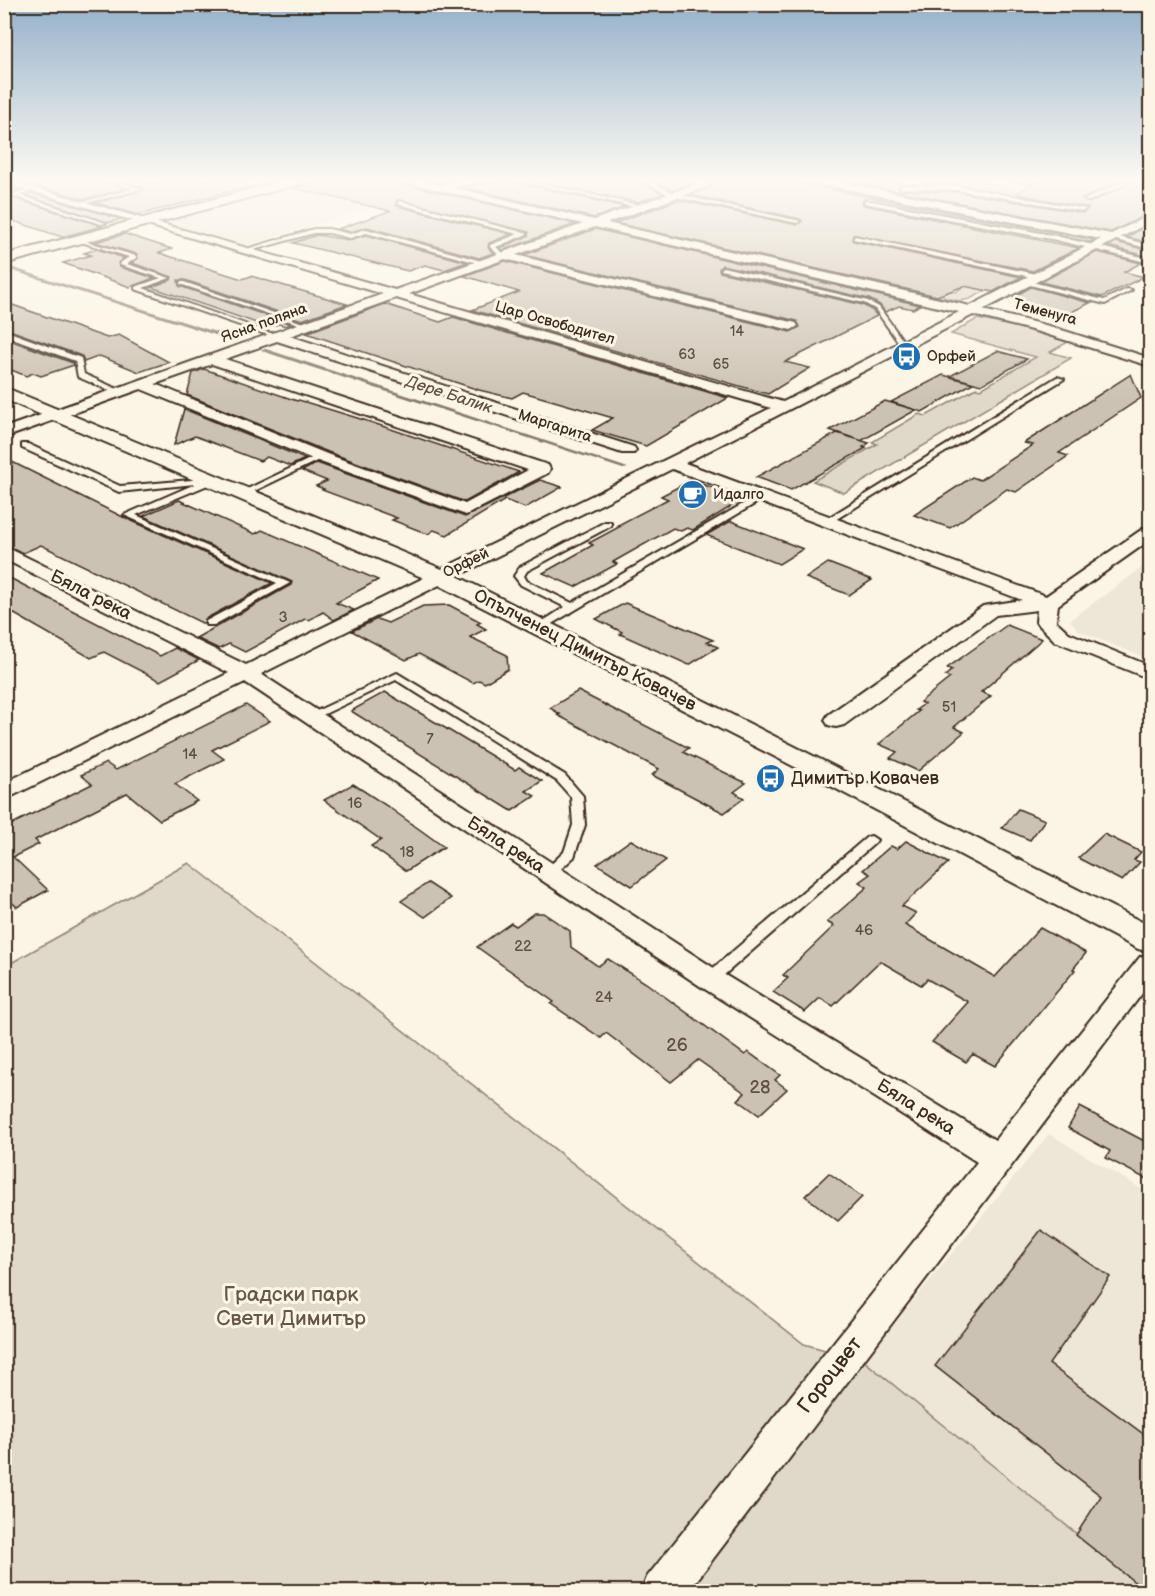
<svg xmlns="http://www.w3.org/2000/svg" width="1155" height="1596" viewBox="0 0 1155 1596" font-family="'Balsamiq Sans',sans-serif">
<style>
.built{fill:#eee6d6}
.green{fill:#e0d8c8;stroke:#8e8173;stroke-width:1.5}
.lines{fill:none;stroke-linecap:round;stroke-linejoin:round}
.stream{fill:#85796b;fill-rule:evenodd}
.building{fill:#ccc2b3;stroke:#3b2a1e;stroke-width:1.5}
.service-casing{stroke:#3b2a1e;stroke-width:4}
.minor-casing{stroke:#3b2a1e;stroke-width:4}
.tertiary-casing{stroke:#3b2a1e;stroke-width:4}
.service{fill:#fcf5e5;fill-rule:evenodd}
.minor{fill:#fcf5e5;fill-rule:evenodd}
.tertiary{fill:#fcf5e5;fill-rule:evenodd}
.labels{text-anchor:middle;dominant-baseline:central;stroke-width:6;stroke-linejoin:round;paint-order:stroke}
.far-number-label{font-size:14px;fill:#5f5043}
.far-street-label{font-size:15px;fill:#3b2a1e;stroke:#fcf5e5}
.far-poi-label{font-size:15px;fill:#3b2a1e;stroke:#fcf5e5;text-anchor:start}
.number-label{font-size:15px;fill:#5f5043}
.far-water-label{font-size:16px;font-style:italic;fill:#605144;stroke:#fcf5e5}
.street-label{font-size:18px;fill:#3b2a1e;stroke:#fcf5e5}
.poi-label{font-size:18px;fill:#3b2a1e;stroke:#fcf5e5;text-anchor:start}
.near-number-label{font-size:18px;fill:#5f5043}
.near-park-label{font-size:21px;fill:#645648;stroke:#fcf5e5}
.near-street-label{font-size:21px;fill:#3b2a1e;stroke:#fcf5e5}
</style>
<rect width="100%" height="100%" fill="#fcf5e5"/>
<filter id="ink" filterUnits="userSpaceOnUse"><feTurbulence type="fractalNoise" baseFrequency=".0167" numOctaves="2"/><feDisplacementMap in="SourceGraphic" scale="12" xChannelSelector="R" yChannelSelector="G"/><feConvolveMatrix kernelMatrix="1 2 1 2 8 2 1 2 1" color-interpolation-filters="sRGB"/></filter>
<g filter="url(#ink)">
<g class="built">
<path d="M319 179H383L431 190 244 246 162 222Z"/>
<path d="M1150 562V660L1079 631 1070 620Z"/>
<path d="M1049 1134 1150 1194V1591H1147L1076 1535 864 1361Z"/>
</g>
<g class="green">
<path d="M935 179H960L1004 186 1011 181 1066 190 1054 198 967 184 961 186H923Z"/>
<path d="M918 188 950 191 940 196 1107 231 906 194Z"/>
<path d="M842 242 993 287 970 299 960 301 812 268 817 266 943 294 949 291 956 292 965 285Z"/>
<path d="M977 319 1025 329 1068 342 1050 352 1071 358 844 493 813 481 877 444 872 442 919 414 926 416 976 388 981 389 1036 357 951 334Z"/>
<path d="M189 863 804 1344 864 1361 1147 1591H5L4 967Z"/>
</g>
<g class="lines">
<g class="stream">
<path d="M4 265 235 338 236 339 231 340 4 268Z"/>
<path d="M262 349H266L628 468 623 469 262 351Z"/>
</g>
</g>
<g class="building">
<path d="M53 179H99L125 189 84 199 31 184Z"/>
<path d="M115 179H132L152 184 172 179H245L246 187 138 215 96 203 144 190 143 187Z"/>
<path d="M311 179H397L403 184 575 224 503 250 500 248 528 236 529 232 397 200 396 206 511 234 489 243 488 247 493 253 479 258 367 227 350 232 338 229 390 211 294 188 308 184Z"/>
<path d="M505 179 509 181 625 207 594 218 463 187 503 181Z"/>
<path d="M528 179H638L662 194 637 202Z"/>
<path d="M650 179H792L793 182 1094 240 1090 242 864 199 862 203 864 205 1079 248 1033 271 853 235V241L1021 277 993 292 964 286 937 296 615 223 678 200 797 225 802 221 800 219 691 195 711 187 712 183 706 179 672 190Z"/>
<path d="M865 179 902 183 898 187 900 190 958 192 1083 213 1088 208 1017 194 1038 179H1124L1082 199 1089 203 1138 179H1150V213L1111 232 839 180Z"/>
<path d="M14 188 19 190 9 193V197L102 226 62 237 4 218V190Z"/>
<path d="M31 193 121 219 108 223 26 195Z"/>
<path d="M1150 224V243L1127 237Z"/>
<path d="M595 229 920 305 913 309 899 306 885 312 880 305 869 299 722 265 719 269 720 272 863 305 873 311 877 316 785 362 810 368 768 394 472 310 519 292 464 276 505 261 790 332 800 327 797 321 524 255Z"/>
<path d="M125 234 172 249 159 253 242 279 251 276 347 304 302 320 185 280H178L179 286 291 324 286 326 279 324 268 327 151 287 171 280 172 277 132 263 138 258 137 254 95 242Z"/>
<path d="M317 235 349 240 366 235 467 262 444 270 425 265 408 271 293 243Z"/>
<path d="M1116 242 1150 251V257L1108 246Z"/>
<path d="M97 249 124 258 118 263 119 267 154 278 130 287 63 263 91 255 84 253Z"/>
<path d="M1097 252 1141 263 1124 272 1144 277 1102 297 1041 282Z"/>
<path d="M1031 287 1090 303 1055 320 1037 315 1013 297Z"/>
<path d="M4 302 107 338 119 335 169 362 139 372 100 356 84 362 82 356 4 328Z"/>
<path d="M385 304 440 322 453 317 728 398 646 446 592 430 613 418 523 392 512 398 479 390 306 333Z"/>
<path d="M4 338 73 363 74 365 41 376 33 373 26 376 4 367Z"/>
<path d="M997 351 1027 359 981 385 950 376Z"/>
<path d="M204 369 297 401 299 400 367 421 519 472 465 502 328 452 187 395 193 373Z"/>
<path d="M1131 374 1141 398 1059 453 1068 456 1016 492 1007 489 950 528 914 515 972 477 980 480 1033 445 1024 443Z"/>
<path d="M943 375 973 383 922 412 891 402Z"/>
<path d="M885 401 916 410 861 441 830 430Z"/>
<path d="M184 409 305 459 290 466 267 457 260 461 195 436 174 445Z"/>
<path d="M837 433 869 443 863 447 866 448 791 490 756 477Z"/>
<path d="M4 458 123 517 272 583 205 619 204 624 41 545 23 553 4 544Z"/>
<path d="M317 463 465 517 540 480 562 487 525 508 505 500 447 535 434 530 428 534 392 520 397 518 322 490 324 489 316 486 327 481 302 471Z"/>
<path d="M691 480 743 499 693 530 687 528 681 531 673 528 613 562 617 564 575 587 543 573 593 545 589 543 621 526 618 525 668 499 661 496Z"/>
<path d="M179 500 255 534 262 530 378 580 336 603 354 610 334 620 323 612 309 620 305 619 245 652 229 644 219 649 196 638 291 585 292 582 143 516Z"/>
<path d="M731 521 803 549 779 564 706 535Z"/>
<path d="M828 563 872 580 849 595 806 578Z"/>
<path d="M4 575 160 656 175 648 199 660 160 681 104 652 91 658 4 608Z"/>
<path d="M625 603 713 640 707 642 718 647 689 665 620 634 622 632 596 619Z"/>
<path d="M449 605 481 622 477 624 486 629 470 637 507 655 508 669 485 683 479 680 473 683 419 654 406 660 352 631 377 619 388 623 423 606Z"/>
<path d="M1007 625 1042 639 981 692 991 696 954 727 964 732 918 771 890 758 897 752 879 744 919 711 916 710 924 704 920 702 950 678 945 676 952 670 947 668Z"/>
<path d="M578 691 689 748 683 752 746 783 734 792 744 798 724 813 652 775 659 769 557 715 560 714 550 708Z"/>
<path d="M385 692 515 770 519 767 542 781 526 791 535 796 512 811 351 711Z"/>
<path d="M246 705 270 721 212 750 224 759 175 784 197 801 160 820 127 793 35 840 39 844 13 857 48 890 17 907 4 895V828L92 784 81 775 106 763 116 770Z"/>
<path d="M353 784 387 806 444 847 406 871 371 846 381 840 324 800Z"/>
<path d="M1018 809 1045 820 1030 840 1002 828Z"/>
<path d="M1104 834 1141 852 1134 860 1140 862 1122 881 1078 858Z"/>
<path d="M631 840 666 860 632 886 597 864Z"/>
<path d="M906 841 948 863 902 906 916 913 905 925 995 977 1040 928 1086 953 1073 969 1075 970 995 1066 973 1054 966 1062 932 1042 968 1002 927 979 921 985 880 961 833 1006 820 998 805 1012 773 992 788 978 783 975 834 926 827 922 867 887 859 882 870 874 863 870 891 846 897 849Z"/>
<path d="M428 883 451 898 425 917 401 901Z"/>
<path d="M534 913H543L570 931 571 947 598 966 608 959 646 983 745 1055 748 1052 780 1075 775 1080 787 1089 759 1115 738 1100 745 1093 698 1060 671 1082 606 1033 601 1038 551 1004 554 1002 477 947 511 923 516 926Z"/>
<path d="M1080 1107 1150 1144V1181L1106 1158 1110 1151 1068 1128Z"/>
<path d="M829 1173 862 1197 838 1221 805 1196Z"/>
<path d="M1041 1230 1110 1277 1049 1364 1150 1439V1592H1147L1076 1535 1101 1496 935 1366Z"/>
</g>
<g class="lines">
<defs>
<g id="service">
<path d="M101 179H108L142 189 82 204V202L133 189Z"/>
<path d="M487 179H503L438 189 435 187 448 182Z"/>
<path d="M509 179H518L643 206 640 208Z"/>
<path d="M640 179H646L675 194 800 221 797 223 671 196Z"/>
<path d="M1129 179H1136L1089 201 1084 200Z"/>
<path d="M902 185 958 186 1086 209 1083 211 958 190 900 188Z"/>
<path d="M32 188 37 189 19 195 106 223 101 224 10 195Z"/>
<path d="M866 200 1056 236 1150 259V263L1056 240 864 203Z"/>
<path d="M399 201 526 233 527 234 496 247 505 255 500 256 490 247V245L518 234 397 204Z"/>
<path d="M314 229H329L350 234 366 229 485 262 482 264 366 233 350 238 329 233H314L246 252 243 250Z"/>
<path d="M1111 235 1150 245V249L1109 238Z"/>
<path d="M855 236 1036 274 1039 276 1036 278 853 239Z"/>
<path d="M78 239 136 256V258L127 264 170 278 143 288 279 336 274 337 135 289V287L161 278 120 265V263L129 257 78 241Z"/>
<path d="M723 267 868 301 879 307 906 345 901 346 875 309 864 303 721 270Z"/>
<path d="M1024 280 1104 300 1127 289 1132 290 1105 304 1022 283Z"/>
<path d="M180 282H184L309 325 304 326 180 284Z"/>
<path d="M4 330 81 358 84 374 124 392 117 394 78 377 75 361 4 335Z"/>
<path d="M1057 377 1064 379 830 523 827 524 823 521Z"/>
<path d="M22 444H28L120 486 215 478V482L136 515 290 583 214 625H206V621L277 583 124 515 195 484 119 492 22 448Z"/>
<path d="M318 455 325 457 246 495 239 493Z"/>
<path d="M760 494 763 495V499L543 629 539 630 534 627 565 607 521 585 514 576 520 567 605 522H611V526L527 571 524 576 527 581 572 603Z"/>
<path d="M397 673 565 775 583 796 585 825 574 857 553 876 548 877 542 873 564 852 573 825 571 797 557 781 396 680 314 719 310 720 304 717Z"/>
<path d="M871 836 877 840 875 843 715 983 710 984 705 983 703 979 705 975 867 837Z"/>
</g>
<path id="minor" d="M4 179 395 290 583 224 404 182 399 179H416L594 220 705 181 710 184 709 186 607 223 970 306 1101 239 809 182 804 179H824L1111 234 1150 215V222L983 310 1049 326 1150 358V366L1039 332 973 315 685 463 1046 596 1144 528 1150 527V540L1058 605 1056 621 1069 633 1150 666V679L1055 641 1036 622 1037 610 996 615 844 725 836 727 828 725 825 720 828 715 983 606 1022 600 672 469 261 674 720 972 995 1140 1140 957 1150 954V983L688 1592H641L647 1577 977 1162 700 986 245 682 4 800V783L229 673 4 559V546L246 665 771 408 396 298 290 336 634 447 636 450 634 453H622L277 341 225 359 548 465 550 469 548 473 466 515 315 460 141 389 4 438V428L383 294 4 183ZM595 227 959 312 783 402 409 294 505 259 791 330 798 326 796 323 516 255ZM212 364 528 470 465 504 327 454 155 384Z"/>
<g id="tertiary">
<path d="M289 179H309L307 182 4 264V255Z"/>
<path d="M4 387 447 571 1150 926V952L1138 949 791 765 431 581 4 399Z"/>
</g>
</defs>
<use href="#service" class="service-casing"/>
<use href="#minor" class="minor-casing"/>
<use href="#tertiary" class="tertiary-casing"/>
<use href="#service" class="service"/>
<use href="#minor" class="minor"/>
<use href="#tertiary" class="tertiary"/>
</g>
</g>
<linearGradient id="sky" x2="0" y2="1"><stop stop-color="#94b1ca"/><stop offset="0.45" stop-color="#fefaf3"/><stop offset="1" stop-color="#fefaf3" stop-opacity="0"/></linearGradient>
<rect width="1155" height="402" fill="url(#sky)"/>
<defs>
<symbol id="bus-disc" viewBox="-11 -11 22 22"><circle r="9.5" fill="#1f6fb2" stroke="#fcf5e5"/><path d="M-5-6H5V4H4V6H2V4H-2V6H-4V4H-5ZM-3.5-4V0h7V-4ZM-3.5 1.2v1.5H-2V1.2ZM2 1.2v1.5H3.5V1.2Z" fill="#fff"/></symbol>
<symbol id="cafe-disc" viewBox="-11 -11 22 22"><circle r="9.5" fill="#1f6fb2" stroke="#fcf5e5"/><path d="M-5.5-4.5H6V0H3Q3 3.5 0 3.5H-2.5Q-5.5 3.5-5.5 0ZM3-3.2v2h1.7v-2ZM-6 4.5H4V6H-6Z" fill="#fff"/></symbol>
</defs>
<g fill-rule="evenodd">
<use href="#bus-disc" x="890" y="340" width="33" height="33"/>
<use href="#cafe-disc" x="676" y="478" width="33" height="33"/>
<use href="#bus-disc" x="754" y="762" width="33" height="33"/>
</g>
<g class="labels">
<g class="far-number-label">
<text x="737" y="331">14</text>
<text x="687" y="354">63</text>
<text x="721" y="364">65</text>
</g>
<g class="far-street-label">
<text transform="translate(1045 312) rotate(15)">Теменуга</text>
<text transform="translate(264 323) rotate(-20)">Ясна поляна</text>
<text transform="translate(555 323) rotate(16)">Цар Освободител</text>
<text transform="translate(555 426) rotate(18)">Маргарита</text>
<text transform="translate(466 563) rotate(-26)">Орфей</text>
</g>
<g class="far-poi-label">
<text x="927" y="356">Орфей</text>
<text x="713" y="494">Идалго</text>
</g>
<g class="number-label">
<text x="283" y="617">3</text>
<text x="949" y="707">51</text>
<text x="430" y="739">7</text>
<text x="190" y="754">14</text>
<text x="355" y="803">16</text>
<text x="407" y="852">18</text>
<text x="864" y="930">46</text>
<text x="523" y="946">22</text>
<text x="604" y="997">24</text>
</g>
<g class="far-water-label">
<text transform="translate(449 395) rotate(18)">Дере Балик</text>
</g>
<g class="street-label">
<text transform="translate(91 595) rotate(27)">Бяла река</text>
<text transform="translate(585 650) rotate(27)">Опълченец Димитър Ковачев</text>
<text transform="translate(506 845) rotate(33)">Бяла река</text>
<text transform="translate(916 1107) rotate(32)">Бяла река</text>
</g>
<g class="poi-label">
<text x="791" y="778">Димитър Ковачев</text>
</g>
<g class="near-number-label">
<text x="677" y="1045">26</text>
<text x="760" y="1087">28</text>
</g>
<g class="near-park-label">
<text x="291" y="1294">Градски парк<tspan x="291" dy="24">Свети Димитър</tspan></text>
</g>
<g class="near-street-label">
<text transform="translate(830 1375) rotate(-52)">Гороцвет</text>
</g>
</g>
<rect width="1155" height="1596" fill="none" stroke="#fcf5e5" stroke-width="24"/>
<rect x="12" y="12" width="1131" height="1572" fill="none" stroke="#3b2a1e" stroke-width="2" filter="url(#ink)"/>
</svg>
